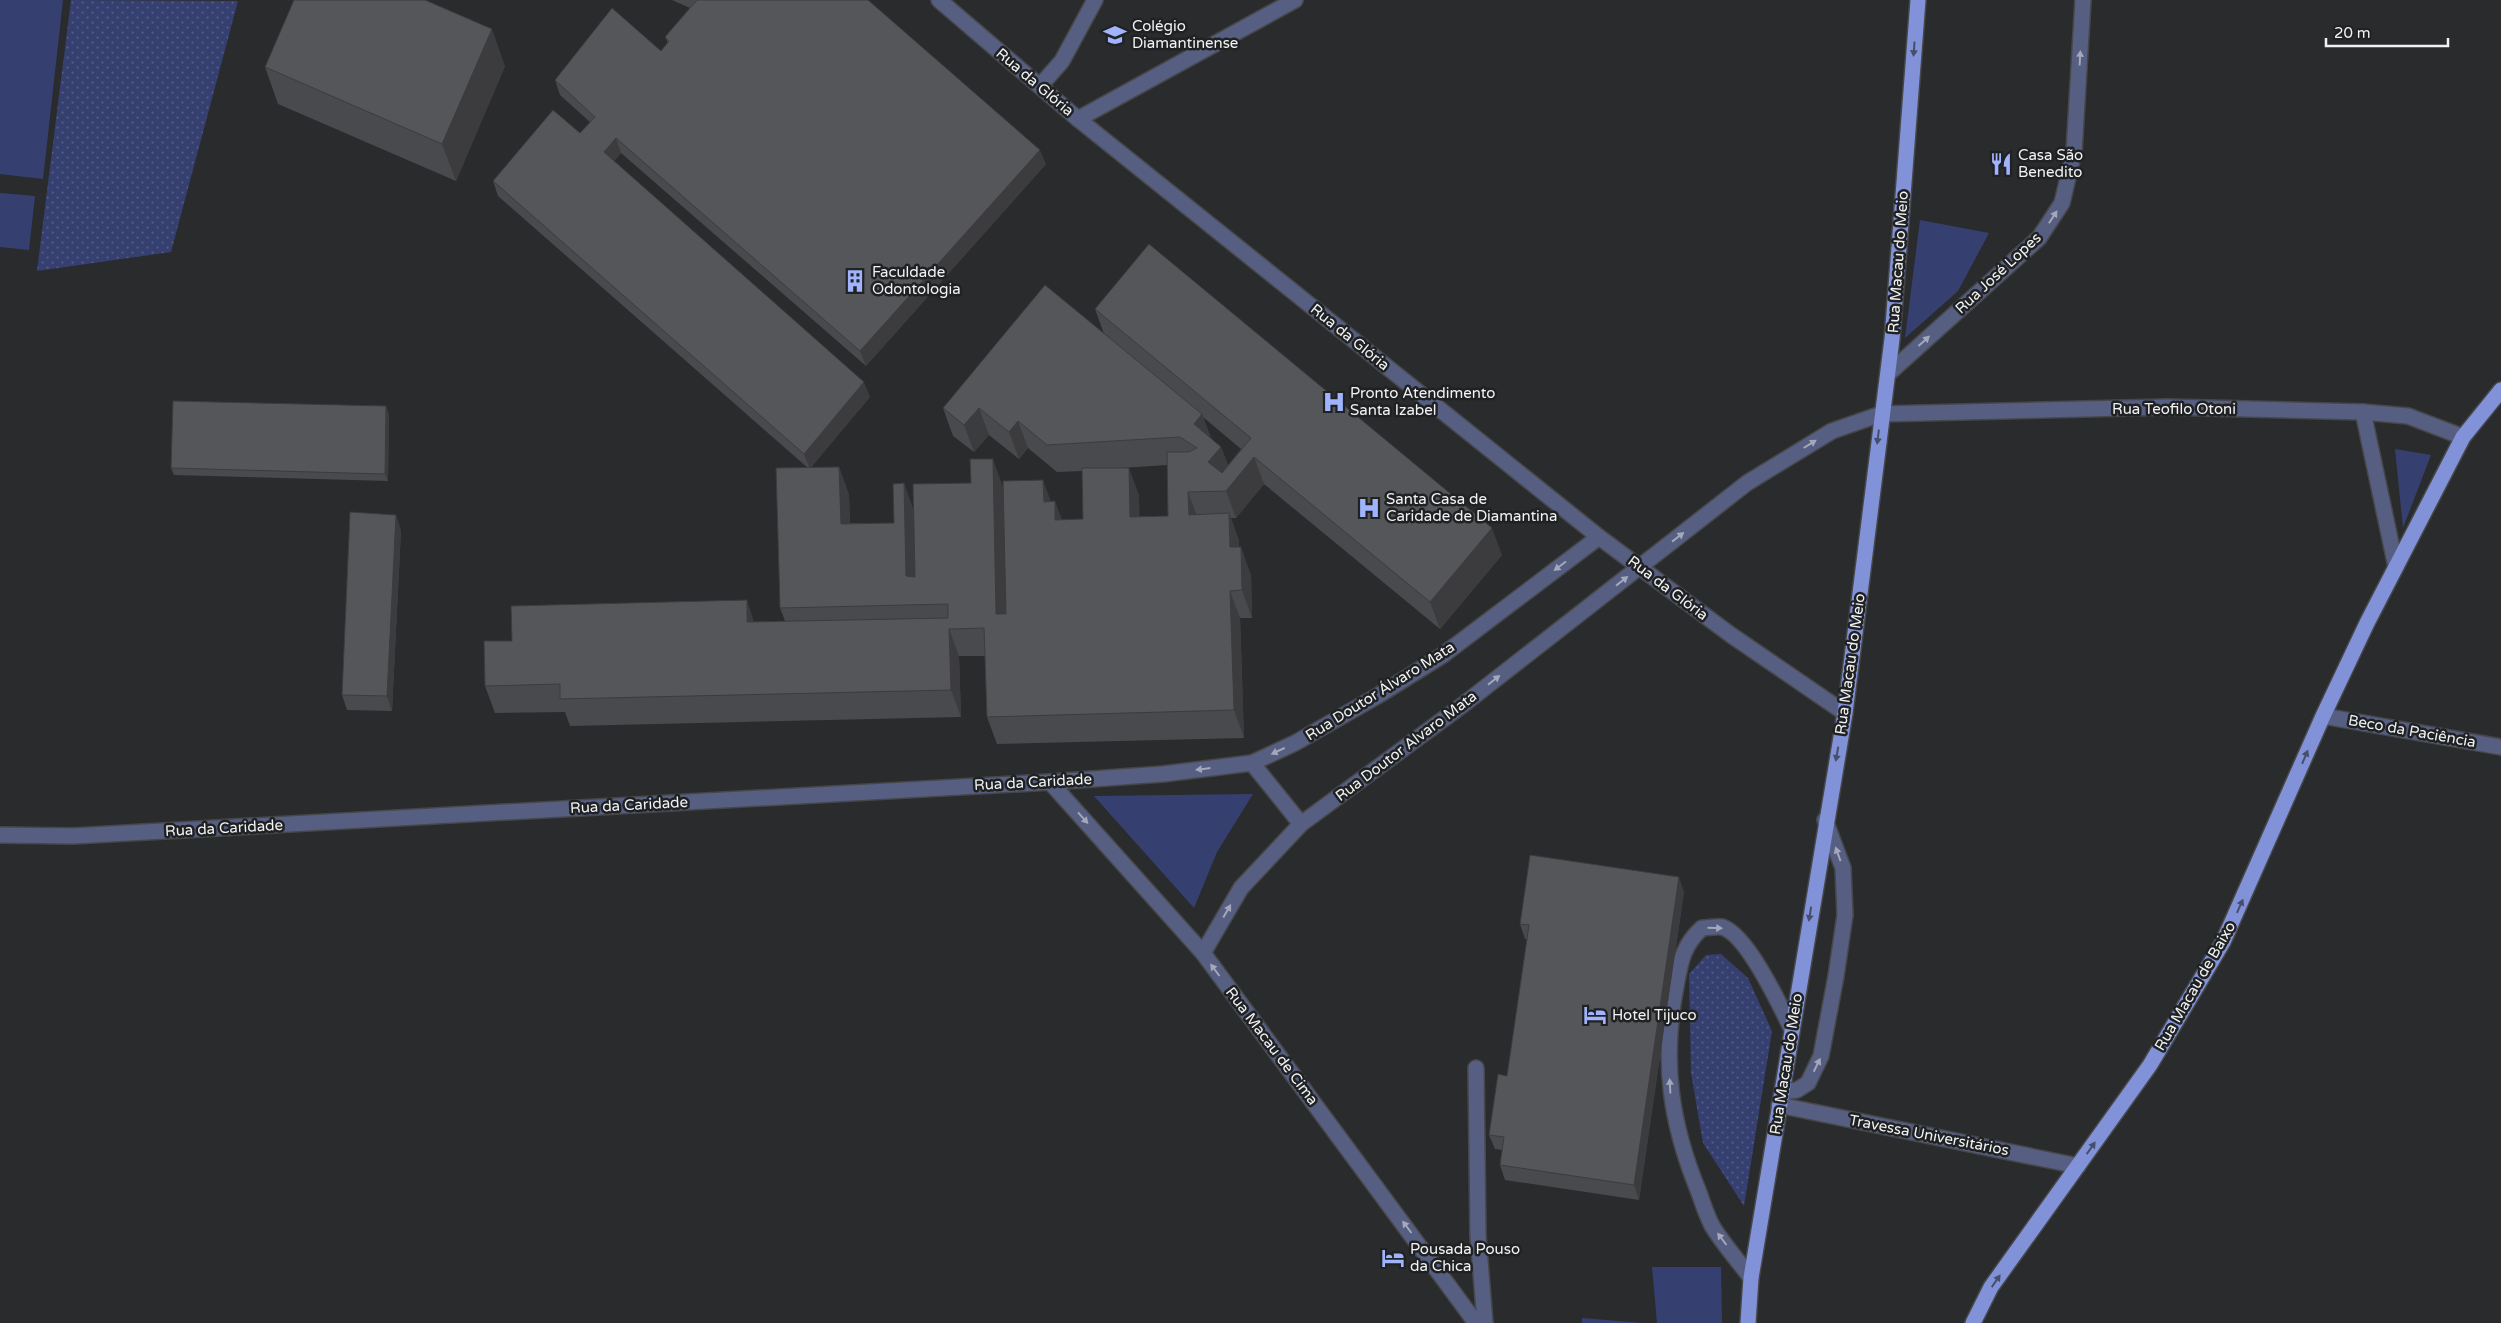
<svg xmlns="http://www.w3.org/2000/svg" width="2501" height="1323" viewBox="0 0 2501 1323" font-family="'Varela Round',sans-serif">
<style>
.grass{fill:url(#grass-dots)}
.park{fill:#364070}
.lines{fill:none;stroke-linecap:round;stroke-linejoin:round}
.minor-casing{stroke:#464749;stroke-width:18}
.major-casing{stroke:#464749;stroke-width:18}
.minor{stroke:#565f82;stroke-width:15}
.major{stroke:#8192d9;stroke-width:15}
.wall{fill:#494a4d;fill-rule:evenodd}
.shaded-wall{fill:#3c3c3e}
.building{fill:#555659;stroke:#3c3c3e}
.oneway{fill:#474e6c}
.oneway2{fill:#a4a8ba}
.labels{text-anchor:middle;dominant-baseline:central;stroke-width:5;stroke-linejoin:round;paint-order:stroke}
.poi-label{font-size:15px;fill:#f1f2f3;stroke:#202123;text-anchor:start}
.street-label{font-size:15px;fill:#f1f2f3;stroke:#202123}
</style>
<defs>
<pattern id="grass-dots" width="8" height="8" patternUnits="userSpaceOnUse" patternTransform="scale(1.25)"><rect width="8" height="8" fill="#364070"/><path d="M2 2h.1M6 6h.1" fill="none" stroke="#545c85" stroke-width="1.8" stroke-linecap="round"/></pattern>
</defs>
<rect width="100%" height="100%" fill="#2a2b2d"/>
<g class="grass">
<path d="M71 0 238 1 171 252 37 271Z"/>
<path d="M1721 954 1748 978 1772 1031 1744 1206 1703 1143 1691 1073 1689 974 1706 955Z"/>
</g>
<g class="park">
<path d="M0 0H63L43 179 0 174Z"/>
<path d="M0 193 35 196 29 250 0 247Z"/>
<path d="M1920 220 1989 233 1958 291 1905 338Z"/>
<path d="M2395 449 2431 455 2403 528Z"/>
<path d="M1253 794 1217 852 1194 908 1094 796Z"/>
<path d="M1652 1267H1721L1722 1323H1657Z"/>
<path d="M1582 1318 1643 1323H1582Z"/>
</g>
<g class="lines">
<defs>
<g id="minor">
<path d="M939 0 1078 119 1599 537 1731 635 1845 713"/>
<path d="M1040 86 1062 61 1095 0"/>
<path d="M1078 119 1295 0"/>
<path d="M1888 374 2039 238 2062 203 2074 152 2083 0"/>
<path d="M2363 412 2396 567"/>
<path d="M2323 716 2501 747"/>
<path d="M1252 763 1301 824"/>
<path d="M1050 782 1203 953 1476 1323"/>
<path d="M0 835 73 836 1050 782 1163 774 1252 763 1295 743 1379 695 1443 655 1599 537"/>
<path d="M1203 953 1241 888 1301 824 1464 704 1747 483 1832 431 1881 414 2167 407 2363 412 2408 416 2463 437"/>
<path d="M1476 1068 1478 1236 1485 1323"/>
<path d="M1782 1092 1797 1090 1808 1083 1821 1056 1836 976 1845 915 1843 868 1825 820"/>
<path d="M1779 1105 2078 1166"/>
<path d="M1751 1278C1739 1262 1725 1246 1714 1229 1707 1218 1703 1203 1698 1190 1671 1124 1662 1063 1675 992 1680 965 1681 947 1702 928 1708 928 1716 926 1722 927 1747 934 1781 1007 1792 1030"/>
</g>
<g id="major">
<path d="M1748 1323 1751 1278 1845 713 1892 339 1918 0"/>
<path d="M1973 1323 1991 1287 2150 1065 2223 942 2323 716 2367 623 2463 437 2501 390"/>
</g>
</defs>
<use href="#minor" class="minor-casing"/>
<use href="#major" class="major-casing"/>
<use href="#minor" class="minor"/>
<use href="#major" class="major"/>
</g>
<g class="wall">
<path d="M672 0H868L1046 164 866 366 621 153 614 161 870 397 810 468 839 467 849 495 850 523H894L904 483 913 510 1003 487 1005 606 1051 501 1062 520 1083 519 1082 471 1057 472 1028 448 1019 459 989 435 974 452 953 436 943 408 1104 334 1095 309 1502 555 1440 629 1264 484 1236 518H1231L1239 541V547L1251 575 1252 618H1240L1244 738 997 744 987 717 985 656H959L961 717 570 726 565 712 495 713 485 686 512 641 754 622 785 621 780 608 808 468 498 196 493 181 580 133 590 122 560 95 555 80 661 51 668 43 665 37 690 8ZM1203 417 1241 449 1228 465 1221 447 1211 438ZM1167 465 1168 516 1139 517V495L1121 468Z"/>
<path d="M505 66 456 181 278 104 265 67Z"/>
<path d="M389 414 388 481 174 475 171 468Z"/>
<path d="M401 530 392 711 347 710 342 695Z"/>
<path d="M1684 892 1639 1200 1505 1180 1500 1165 1502 1150 1495 1149 1489 1135 1507 1076 1527 939H1525L1520 924Z"/>
</g>
<g class="shaded-wall">
<path d="M492 29 505 66 456 181 442 144Z"/>
<path d="M616 138 621 153 609 167 604 152Z"/>
<path d="M1040 150 1046 164 866 366 860 351Z"/>
<path d="M864 382 870 397 810 469 804 454Z"/>
<path d="M386 406 389 414 388 481 385 474Z"/>
<path d="M979 408 989 435 974 452 964 425Z"/>
<path d="M1202 414 1212 442 1194 424Z"/>
<path d="M1018 421 1028 448 1019 459 1009 432Z"/>
<path d="M1221 447 1231 474 1218 489 1208 462Z"/>
<path d="M1254 457 1264 484 1236 518 1226 491Z"/>
<path d="M993 459 1003 487 1006 642 996 614Z"/>
<path d="M839 467 849 495 851 551 841 524Z"/>
<path d="M1129 468 1139 495 1140 544 1130 517Z"/>
<path d="M1043 480 1053 507 1044 502Z"/>
<path d="M904 483 914 511 916 604 906 576Z"/>
<path d="M1188 492 1198 519 1189 515Z"/>
<path d="M1055 501 1065 528 1055 520Z"/>
<path d="M1229 513 1239 541 1240 574 1230 547Z"/>
<path d="M396 515 401 530 392 711 387 696Z"/>
<path d="M1492 528 1502 555 1440 629 1430 602Z"/>
<path d="M1241 547 1251 575 1252 618 1242 590Z"/>
<path d="M1230 591 1240 618 1244 738 1234 710Z"/>
<path d="M747 600 756 628 747 622Z"/>
<path d="M949 629 959 656 961 717 951 690Z"/>
<path d="M1679 877 1684 892 1639 1200 1634 1185Z"/>
</g>
<g class="building">
<path d="M294 0H425L492 29 442 144 265 67Z"/>
<path d="M697 0H868L1040 150 860 351 616 138 604 152 864 382 804 454 493 181 553 110 580 133 595 117 555 80 612 8 661 51 669 41 665 37Z"/>
<path d="M1149 244 1492 528 1430 602 1254 457 1226 491 1188 492 1189 515 1229 513 1230 547H1241L1242 590 1230 591 1234 710 987 717 984 628 949 629 951 690 560 699V684L485 686 484 641H512L511 606 747 600V622L948 618V604L780 608 776 468 839 467 841 524 894 523 893 484 904 483 906 576 915 577 913 484 971 483 970 459H993L996 614H1006L1003 481 1043 480 1044 502 1055 501V520L1083 519 1082 468H1129L1130 517 1168 516 1167 452H1189L1197 448 1180 437 1047 445 1018 421 1009 432 979 408 964 425 943 408 1045 285 1202 414 1194 424 1221 447 1208 462 1222 473 1251 438 1095 309Z"/>
<path d="M173 401 386 406 385 474 171 468Z"/>
<path d="M350 512 396 515 387 696 342 695Z"/>
<path d="M1530 855 1679 877 1634 1185 1500 1165 1504 1137 1489 1135 1498 1074 1507 1076 1529 925 1520 924Z"/>
</g>
<defs><path id="oneway-solid" d="M-6-.8H1V-3.2L6.5 0L1 3.2V.8H-6Z" transform="scale(1.25)"/></defs>
<g class="oneway">
<use href="#oneway-solid" transform="translate(1914 49) rotate(94)"/>
<use href="#oneway-solid" transform="translate(1878 437) rotate(97)"/>
<use href="#oneway-solid" transform="translate(1837 754) rotate(100)"/>
<use href="#oneway-solid" transform="translate(2305 757) rotate(-67)"/>
<use href="#oneway-solid" transform="translate(2240 906) rotate(-66)"/>
<use href="#oneway-solid" transform="translate(1810 914) rotate(99)"/>
<use href="#oneway-solid" transform="translate(2091 1148) rotate(-55)"/>
<use href="#oneway-solid" transform="translate(1996 1281) rotate(-55)"/>
</g>
<g class="oneway2">
<use href="#oneway-solid" transform="translate(2080 58) rotate(-87)"/>
<use href="#oneway-solid" transform="translate(2053 217) rotate(-57)"/>
<use href="#oneway-solid" transform="translate(1924 341) rotate(-42)"/>
<use href="#oneway-solid" transform="translate(1810 444) rotate(-32)"/>
<use href="#oneway-solid" transform="translate(1678 537) rotate(-38)"/>
<use href="#oneway-solid" transform="translate(1560 566) rotate(143)"/>
<use href="#oneway-solid" transform="translate(1622 581) rotate(-38)"/>
<use href="#oneway-solid" transform="translate(1494 680) rotate(-38)"/>
<use href="#oneway-solid" transform="translate(1278 751) rotate(155)"/>
<use href="#oneway-solid" transform="translate(1203 769) rotate(173)"/>
<use href="#oneway-solid" transform="translate(1083 818) rotate(48)"/>
<use href="#oneway-solid" transform="translate(1838 854) rotate(-110)"/>
<use href="#oneway-solid" transform="translate(1227 911) rotate(-60)"/>
<use href="#oneway-solid" transform="translate(1715 928) rotate(2)"/>
<use href="#oneway-solid" transform="translate(1215 970) rotate(-127)"/>
<use href="#oneway-solid" transform="translate(1817 1065) rotate(-64)"/>
<use href="#oneway-solid" transform="translate(1670 1086) rotate(-93)"/>
<use href="#oneway-solid" transform="translate(1407 1227) rotate(-127)"/>
<use href="#oneway-solid" transform="translate(1722 1239) rotate(-127)"/>
</g>
<defs>
<symbol id="school-bare" viewBox="-9 -9 18 18"><path d="M0-5L7-2L0 1L-7-2ZM-4 1L0 2.5L4 1V4Q0 6-4 4Z" fill="#a0b3fd" stroke="#202123" stroke-width="2.5" paint-order="stroke"/></symbol>
<symbol id="restaurant-bare" viewBox="-9 -9 18 18"><path d="M-5-6h1v4h1v-4h1v4h1v-4h1v5L-1.5 .5V6h-2V.5L-5-1ZM5-6V6H3V1.5H1.5Q1.5-4 5-6Z" fill="#a0b3fd" stroke="#202123" stroke-width="2.5" paint-order="stroke"/></symbol>
<symbol id="building-bare" viewBox="-9 -9 18 18"><path d="M-4-6H4V6H1V3H-1V6H-4ZM-2.5-4.3h1.7v1.8h-1.7ZM.8-4.3h1.7v1.8H.8ZM-2.5-1h1.7V.8h-1.7ZM.8-1h1.7V.8H.8Z" fill="#a0b3fd" stroke="#202123" stroke-width="2.5" paint-order="stroke"/></symbol>
<symbol id="hospital-bare" viewBox="-9 -9 18 18"><path d="M-5-5h3v3.5h4V-5h3V5h-3V1.5h-4V5h-3Z" fill="#a0b3fd" stroke="#202123" stroke-width="2.5" paint-order="stroke"/></symbol>
<symbol id="hotel-bare" viewBox="-9 -9 18 18"><path d="M-6-4.5h1.5V1H6V5H4.5V3h-9V5H-6ZM-4 0a1.8 1.8 0 1 1 3.6 0ZM.5 0V-2.5h3Q6-2.5 6 0Z" fill="#a0b3fd" stroke="#202123" stroke-width="2.5" paint-order="stroke"/></symbol>
</defs>
<g fill-rule="evenodd">
<use href="#school-bare" x="1099" y="19" width="32" height="32"/>
<use href="#restaurant-bare" x="1985" y="148" width="32" height="32"/>
<use href="#building-bare" x="839" y="265" width="32" height="32"/>
<use href="#hospital-bare" x="1318" y="386" width="32" height="32"/>
<use href="#hospital-bare" x="1353" y="492" width="32" height="32"/>
<use href="#hotel-bare" x="1579" y="999" width="32" height="32"/>
<use href="#hotel-bare" x="1377" y="1242" width="32" height="32"/>
</g>
<g class="labels">
<g class="poi-label">
<text x="1132" y="26">Colégio<tspan x="1132" dy="17">Diamantinense</tspan></text>
<text x="2018" y="155">Casa São<tspan x="2018" dy="17">Benedito</tspan></text>
<text x="872" y="272">Faculdade<tspan x="872" dy="17">Odontologia</tspan></text>
<text x="1350" y="393">Pronto Atendimento<tspan x="1350" dy="17">Santa Izabel</tspan></text>
<text x="1386" y="499">Santa Casa de<tspan x="1386" dy="17">Caridade de Diamantina</tspan></text>
<text x="1612" y="1015">Hotel Tijuco</text>
<text x="1410" y="1249">Pousada Pouso<tspan x="1410" dy="17">da Chica</tspan></text>
</g>
<g class="street-label">
<text transform="translate(1035 82) rotate(40)">Rua da Glória</text>
<text transform="translate(1898 262) rotate(-86)">Rua Macau do Meio</text>
<text transform="translate(1998 273) rotate(-43)">Rua José Lopes</text>
<text transform="translate(1350 337) rotate(39)">Rua da Glória</text>
<text x="2174" y="409">Rua Teofilo Otoni</text>
<text transform="translate(1668 588) rotate(37)">Rua da Glória</text>
<text transform="translate(1850 664) rotate(-82)">Rua Macau do Meio</text>
<text transform="translate(1380 691) rotate(-32)">Rua Doutor Álvaro Mata</text>
<text transform="translate(2412 731) rotate(10)">Beco da Paciência</text>
<text transform="translate(1406 746) rotate(-37)">Rua Doutor Alvaro Mata</text>
<text transform="translate(1033 782) rotate(-3)">Rua da Caridade</text>
<text transform="translate(629 805) rotate(-3)">Rua da Caridade</text>
<text transform="translate(224 828) rotate(-3)">Rua da Caridade</text>
<text transform="translate(2195 986) rotate(-60)">Rua Macau de Baixo</text>
<text transform="translate(1272 1046) rotate(53)">Rua Macau de Cima</text>
<text transform="translate(1786 1064) rotate(-81)">Rua Macau do Meio</text>
<text transform="translate(1929 1135) rotate(11)">Travessa Universitários</text>
</g>
</g>
<path d="M2326 38v8h122v-8" fill="none" stroke="#f1f2f3" stroke-width="2.5"/>
<text x="2334" y="38" font-size="15" fill="#f1f2f3" stroke="#202123" stroke-width="4" paint-order="stroke">20 m</text>
</svg>
